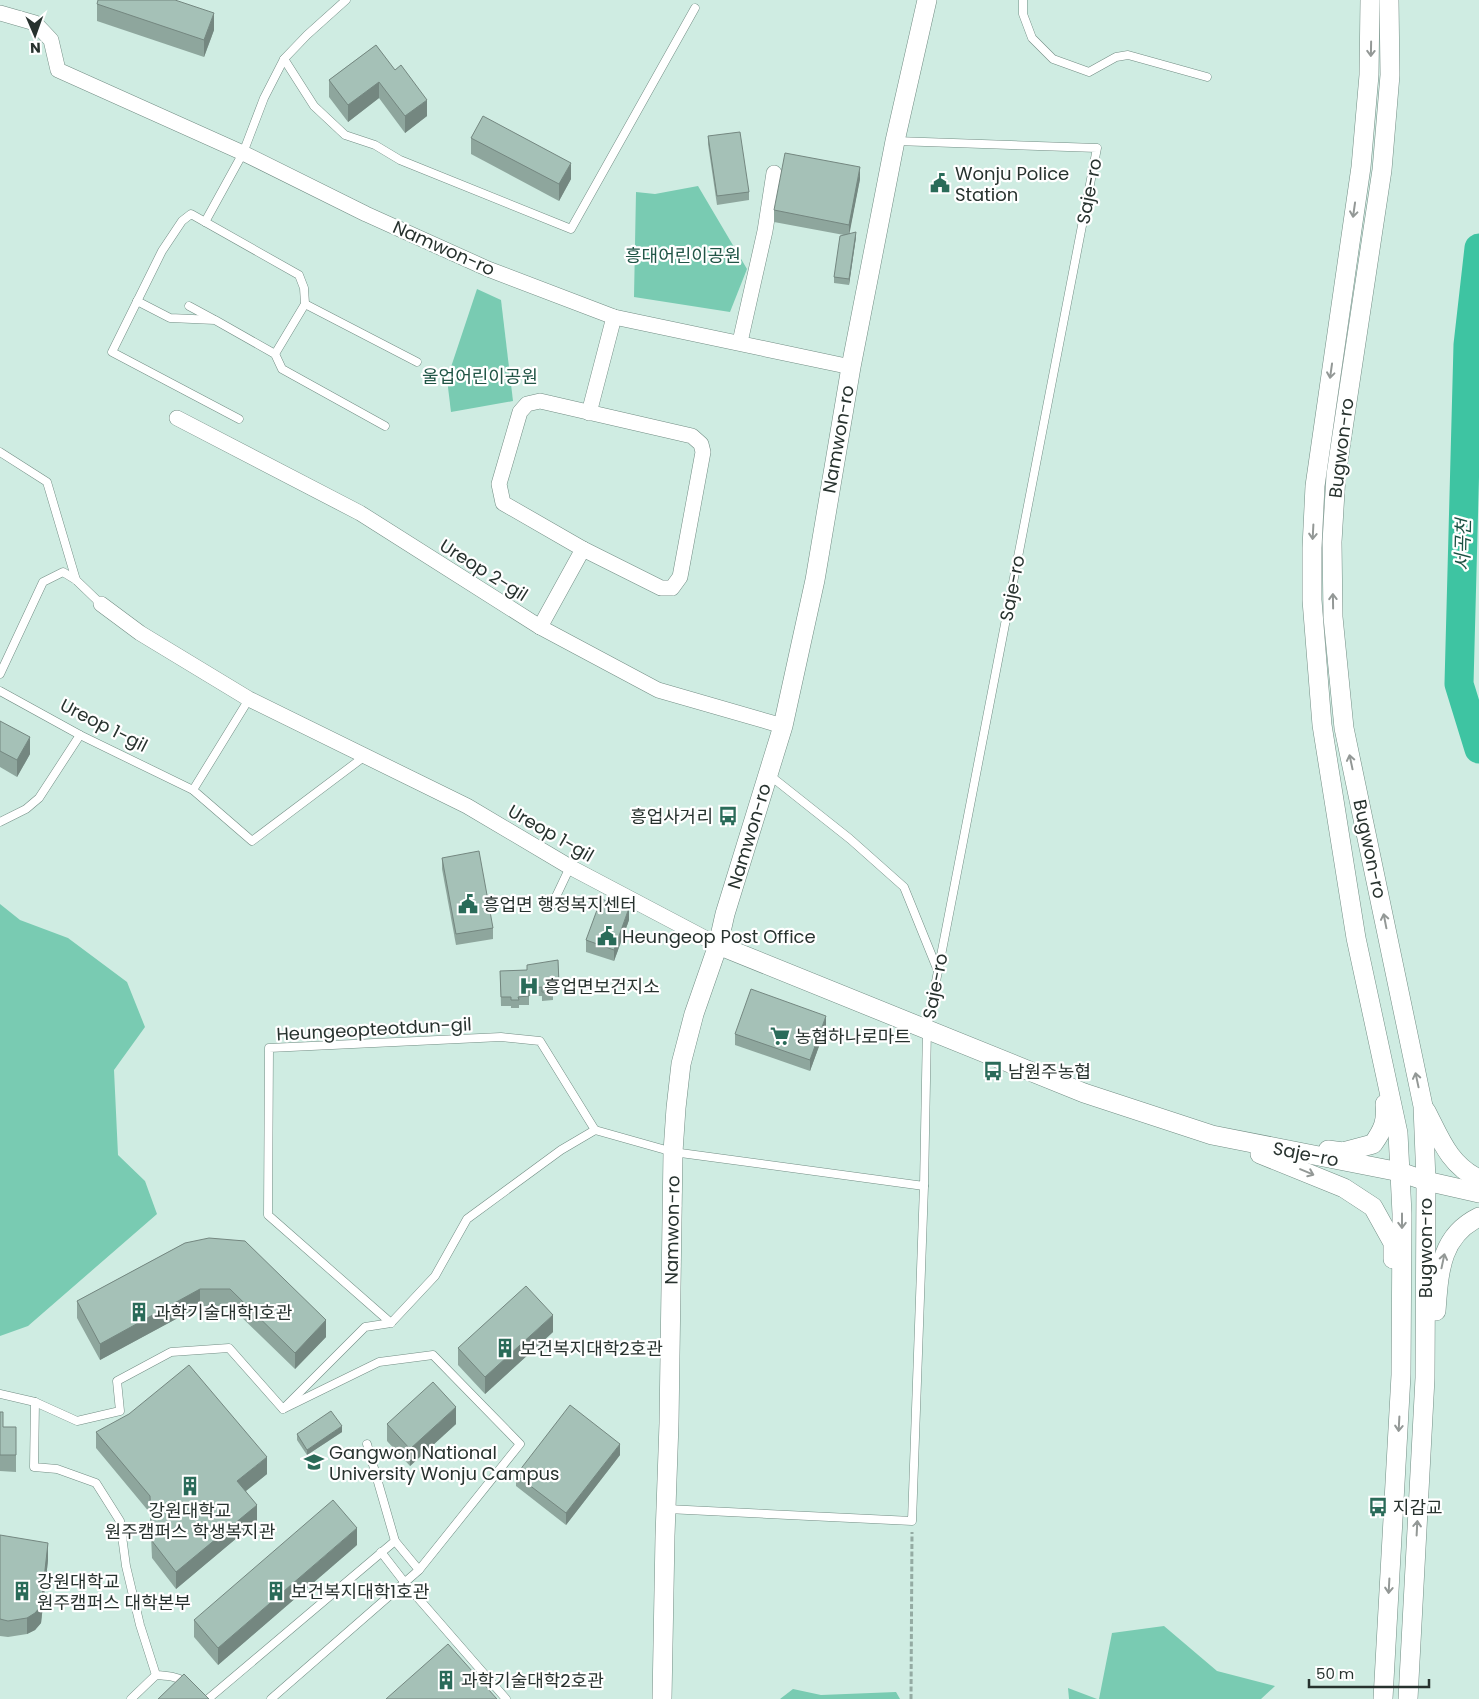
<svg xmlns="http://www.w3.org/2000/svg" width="1479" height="1699" viewBox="0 0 1479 1699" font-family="Poppins,'Noto Sans KR',sans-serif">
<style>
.green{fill:#79cbb2}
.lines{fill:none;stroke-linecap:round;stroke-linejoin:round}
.river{stroke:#3ec4a2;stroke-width:29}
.service-casing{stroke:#728d84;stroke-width:9}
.minor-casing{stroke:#728d84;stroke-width:16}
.tertiary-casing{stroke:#728d84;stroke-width:20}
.path{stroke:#94aba3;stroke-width:3;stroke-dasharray:5 2.5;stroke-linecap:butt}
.service{stroke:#fff;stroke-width:8}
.minor{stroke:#fff;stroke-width:15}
.tertiary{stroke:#fff;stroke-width:19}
.wall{fill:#8ea69d}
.shaded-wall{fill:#748780}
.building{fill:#a5c1b7;stroke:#748780}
.oneway{stroke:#939896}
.labels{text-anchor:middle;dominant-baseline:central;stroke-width:4.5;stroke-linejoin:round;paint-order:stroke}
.poi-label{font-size:18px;fill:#27322e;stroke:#fff;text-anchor:start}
.street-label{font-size:18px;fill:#27322e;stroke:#fff}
.park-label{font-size:18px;fill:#205546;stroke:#fff}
.water-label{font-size:19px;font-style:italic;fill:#1a5142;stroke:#fff}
</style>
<rect width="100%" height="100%" fill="#cfece2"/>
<g class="green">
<path d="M698 186 747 269 730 312 634 297 636 192 655 194Z"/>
<path d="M477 289 501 300 513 401 451 412 447 379Z"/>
<path d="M0 904 20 920 68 938 127 982 145 1027 114 1070 118 1155 145 1181 157 1214 28 1326 0 1336Z"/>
<path d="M1164 1626 1217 1671 1275 1686 1261 1699H1099L1112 1633Z"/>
<path d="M1068 1688 1097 1699H1069Z"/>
<path d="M793 1689 821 1695 896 1692 900 1699H780Z"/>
</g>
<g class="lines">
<path class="river" d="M1479 248 1468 345 1459 684 1479 749"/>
<defs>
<g id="service">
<path d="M1023 0V14L1032 38 1053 59 1089 72 1116 57 1128 55 1207 77"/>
<path d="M284 59 314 106 345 135 375 145 400 160 571 229 695 8"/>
<path d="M205 222 243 153 264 98 284 59 307 35 346 0"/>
<path d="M137 301 170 318 215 320 275 354 282 369 385 426"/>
<path d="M305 304 417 362"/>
<path d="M189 306 213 319"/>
<path d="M239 419 112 352 162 251 182 221 191 214 299 275 304 288 305 304 275 354"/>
<path d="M0 452 47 482 76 580"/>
<path d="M0 674 43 582 63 572 76 580 101 604"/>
<path d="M0 691 80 735 193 790 249 699"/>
<path d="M768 774 850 839 904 887 938 971"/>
<path d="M193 790 252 841 365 756"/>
<path d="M0 822 26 809 39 798 80 735"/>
<path d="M552 905 570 867"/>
<path d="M391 1323 435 1276 467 1219 561 1150 595 1130 673 1152 924 1186 927 1028 1097 148 896 141"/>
<path d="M391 1323 268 1215 269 1048 501 1037 540 1041 595 1130"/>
<path d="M0 1394 35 1402 77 1421 120 1411 117 1381 171 1352 229 1348 283 1409 365 1327 391 1323"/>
<path d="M35 1402 34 1467 57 1469 96 1483 120 1521 126 1566 140 1625 156 1675C166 1676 179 1676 187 1684"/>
<path d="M367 1444 395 1541 419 1570"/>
<path d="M667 1509 912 1521 924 1186"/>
<path d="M381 1552 405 1583 506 1699"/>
<path d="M131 1699 156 1675"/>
<path d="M208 1699 395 1541"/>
<path d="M271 1699 419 1570 520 1444 433 1355 379 1362 283 1409"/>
</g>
<g id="minor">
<path d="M0 13 35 23 51 40 58 70 243 153 366 214 488 269 614 317 851 367"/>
<path d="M740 342 765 231 774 173"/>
<path d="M540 401 692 436 701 444 703 452 680 577 672 588H661L583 549 503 503 499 484 520 412 527 404Z"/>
<path d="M589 413 614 317"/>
<path d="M177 418 360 513 540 627 658 690 783 726"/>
<path d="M101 604 140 633 249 699 467 806 570 867 718 945"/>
<path d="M540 627 583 549"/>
</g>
<g id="tertiary">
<path d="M1370 0 1369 75 1361 167 1315 486 1312 548V600L1322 725 1356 938 1398 1133 1402 1214 1401 1375 1383 1699"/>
<path d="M1389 0 1390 75 1382 170 1336 475 1332 542 1333 617 1344 728 1423 1106 1426 1181 1425 1378 1408 1699"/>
<path d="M718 945 1084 1093 1212 1135 1400 1172 1426 1181 1479 1193"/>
<path d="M1426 1111C1440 1138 1449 1165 1479 1179"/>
<path d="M1328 1150 1343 1152 1373 1144C1383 1130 1387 1121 1385 1104"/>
<path d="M1260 1154 1344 1188 1373 1207 1393 1243V1259"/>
<path d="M1436 1311C1439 1272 1440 1236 1479 1217"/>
<path d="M662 1699 665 1536 669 1423 673 1152 676 1108 681 1064 694 1014 718 945 725 914 783 726 815 580 851 367 895 141 927 0"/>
</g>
</defs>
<use href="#service" class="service-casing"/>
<use href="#minor" class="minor-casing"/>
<use href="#tertiary" class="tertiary-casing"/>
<path class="path" d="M911 1699 912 1532"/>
<use href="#service" class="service"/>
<use href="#minor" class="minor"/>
<use href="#tertiary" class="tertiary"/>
</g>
<g class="wall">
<path d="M97 4 214 30 204 57 97 21Z"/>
<path d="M376 45 427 116 405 133 379 98 348 122 329 97V80Z"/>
<path d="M708 136 749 192V200L717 205 708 144Z"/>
<path d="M471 138 571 179 559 201 471 154Z"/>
<path d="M860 179 849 233 856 237 849 285 834 283V277L844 235 774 222V210Z"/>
<path d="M0 721 30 754 17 777 0 767Z"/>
<path d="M442 858 493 928V939L456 945 442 869Z"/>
<path d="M629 920 614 961 586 952V940Z"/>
<path d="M558 960 559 992 553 993V1000L542 1001V996H529V1005H519V1008H511V1006H501L500 971 527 970Z"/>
<path d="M826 1027 810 1071 735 1045V1034Z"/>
<path d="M185 1243 326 1337 295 1369 230 1306H200L100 1360 77 1318V1301Z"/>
<path d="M553 1332 485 1394 458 1365V1348Z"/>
<path d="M0 1412 3 1427H16V1472L0 1471Z"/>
<path d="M387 1424H456L410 1466 387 1441Z"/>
<path d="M96 1432 267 1474 246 1491 257 1521 176 1589 152 1558 150 1513 96 1448Z"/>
<path d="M342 1432 307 1455 297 1440V1434Z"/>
<path d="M620 1455 566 1525 516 1486V1475Z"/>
<path d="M0 1535 48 1560 41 1623 35 1630 27 1634 8 1637 0 1636Z"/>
<path d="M357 1545 218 1665 194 1637V1620Z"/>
</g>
<g class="shaded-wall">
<path d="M214 13V30L204 57V40Z"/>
<path d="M379 82V98L348 122V105Z"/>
<path d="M427 100V116L405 133V116Z"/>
<path d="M571 163V179L559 201V184Z"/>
<path d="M860 167V179L849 236V225Z"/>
<path d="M856 232V237L849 285V279Z"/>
<path d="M30 737V754L17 777V760Z"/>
<path d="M629 908V920L614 961V950Z"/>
<path d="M826 1016V1027L810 1071V1060Z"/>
<path d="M200 1289V1306L100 1360V1344Z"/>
<path d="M553 1315V1332L485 1394V1377Z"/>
<path d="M326 1320V1337L295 1369V1353Z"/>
<path d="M456 1407V1424L410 1466V1449Z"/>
<path d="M342 1426V1432L307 1455V1450Z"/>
<path d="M620 1444V1455L566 1525V1513Z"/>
<path d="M267 1457V1474L237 1498V1481Z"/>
<path d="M257 1505V1521L176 1589V1572Z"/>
<path d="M357 1528V1545L218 1665V1648Z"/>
<path d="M48 1543V1560L41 1623 35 1630 27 1634V1618Z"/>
</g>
<g class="building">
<path d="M98 0H175L214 13 204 40 97 4Z"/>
<path d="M376 45 395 70 401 65 427 100 405 116 379 82 348 105 329 80Z"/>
<path d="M483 116 571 163 559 184 471 138Z"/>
<path d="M740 132 749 192 717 196 708 136Z"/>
<path d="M785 153 860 167 849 225 774 210Z"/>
<path d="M856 232 849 279 834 277 840 236Z"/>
<path d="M0 721 30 737 17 760 0 751Z"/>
<path d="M479 851 493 928 456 934 442 858Z"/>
<path d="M601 899 629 908 614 950 586 940Z"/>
<path d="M558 960 559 984H553V992H542V987L529 988V996L518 997 519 1000H511V997H501L500 971 527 970V965Z"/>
<path d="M751 989 826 1016 810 1060 735 1034Z"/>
<path d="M209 1238 245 1241 326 1320 295 1353 230 1289H200L100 1344 77 1301 185 1243Z"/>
<path d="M526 1286 553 1315 485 1377 458 1348Z"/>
<path d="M189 1365 267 1457 237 1481 257 1505 176 1572 152 1541 150 1496 96 1432 129 1414Z"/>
<path d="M433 1382 456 1407 410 1449 387 1424Z"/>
<path d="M570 1405 620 1444 566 1513 516 1475Z"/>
<path d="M331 1411 342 1426 307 1450 297 1434Z"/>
<path d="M0 1412H3V1427H16V1455H0Z"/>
<path d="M333 1500 357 1528 218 1648 194 1620Z"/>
<path d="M0 1535 48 1543 41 1606 35 1613 27 1618 8 1621 0 1619Z"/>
<path d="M448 1644 497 1699H386Z"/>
<path d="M184 1674 209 1699H158Z"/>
</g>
<defs><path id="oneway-shaft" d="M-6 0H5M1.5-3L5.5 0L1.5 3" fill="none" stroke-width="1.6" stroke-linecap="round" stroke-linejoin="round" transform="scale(1.25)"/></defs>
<g class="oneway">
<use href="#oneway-shaft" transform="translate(1371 49) rotate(91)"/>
<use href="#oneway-shaft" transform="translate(1354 210) rotate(98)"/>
<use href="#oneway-shaft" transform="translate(1331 371) rotate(98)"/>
<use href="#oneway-shaft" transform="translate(1313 532) rotate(93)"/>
<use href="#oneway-shaft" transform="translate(1333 601) rotate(-91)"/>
<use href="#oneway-shaft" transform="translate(1351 762) rotate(-102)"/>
<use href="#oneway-shaft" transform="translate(1385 921) rotate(-101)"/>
<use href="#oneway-shaft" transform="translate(1417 1080) rotate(-102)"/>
<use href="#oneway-shaft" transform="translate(1307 1172) rotate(23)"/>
<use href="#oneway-shaft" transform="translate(1402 1221) rotate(90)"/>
<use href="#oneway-shaft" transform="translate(1443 1261) rotate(-78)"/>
<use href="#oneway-shaft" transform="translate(1399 1424) rotate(93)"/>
<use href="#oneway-shaft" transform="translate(1417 1528) rotate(-87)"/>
<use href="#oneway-shaft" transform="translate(1389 1586) rotate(93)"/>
</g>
<defs>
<symbol id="civic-bare" viewBox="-9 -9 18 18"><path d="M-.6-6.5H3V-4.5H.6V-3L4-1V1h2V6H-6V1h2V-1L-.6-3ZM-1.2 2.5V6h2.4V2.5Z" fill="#2a6b59" stroke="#fff" stroke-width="2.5" paint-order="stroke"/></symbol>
<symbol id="bus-bare" viewBox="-9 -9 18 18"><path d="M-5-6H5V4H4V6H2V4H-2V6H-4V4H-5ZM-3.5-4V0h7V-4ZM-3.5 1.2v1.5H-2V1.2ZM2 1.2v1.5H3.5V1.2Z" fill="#2a6b59" stroke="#fff" stroke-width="2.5" paint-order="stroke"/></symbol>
<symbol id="hospital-bare" viewBox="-9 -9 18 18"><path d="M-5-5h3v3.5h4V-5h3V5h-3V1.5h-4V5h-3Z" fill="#2a6b59" stroke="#fff" stroke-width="2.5" paint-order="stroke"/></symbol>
<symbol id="supermarket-bare" viewBox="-9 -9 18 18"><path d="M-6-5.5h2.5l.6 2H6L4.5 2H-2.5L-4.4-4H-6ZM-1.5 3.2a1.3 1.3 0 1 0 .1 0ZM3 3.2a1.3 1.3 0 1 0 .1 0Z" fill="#2a6b59" stroke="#fff" stroke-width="2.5" paint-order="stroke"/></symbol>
<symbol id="building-bare" viewBox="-9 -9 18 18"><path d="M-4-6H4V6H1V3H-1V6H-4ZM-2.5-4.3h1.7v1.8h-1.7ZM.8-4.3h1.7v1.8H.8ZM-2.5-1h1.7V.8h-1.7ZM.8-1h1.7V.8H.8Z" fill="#2a6b59" stroke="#fff" stroke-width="2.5" paint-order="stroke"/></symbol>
<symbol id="university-bare" viewBox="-9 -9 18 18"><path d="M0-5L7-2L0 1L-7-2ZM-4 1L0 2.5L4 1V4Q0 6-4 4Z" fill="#2a6b59" stroke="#fff" stroke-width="2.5" paint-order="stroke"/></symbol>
</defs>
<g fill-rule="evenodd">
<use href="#civic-bare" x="926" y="169" width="28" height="28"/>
<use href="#bus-bare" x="714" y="802" width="28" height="28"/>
<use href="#civic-bare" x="454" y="890" width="28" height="28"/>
<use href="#civic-bare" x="593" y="922" width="28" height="28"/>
<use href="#hospital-bare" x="515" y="972" width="28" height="28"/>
<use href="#supermarket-bare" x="766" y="1022" width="28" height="28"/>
<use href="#bus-bare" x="979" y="1057" width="28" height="28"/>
<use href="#building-bare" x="125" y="1298" width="28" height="28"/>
<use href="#building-bare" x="491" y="1334" width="28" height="28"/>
<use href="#university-bare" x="300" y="1448" width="28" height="28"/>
<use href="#building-bare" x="176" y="1472" width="28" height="28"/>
<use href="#bus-bare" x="1364" y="1493" width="28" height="28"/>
<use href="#building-bare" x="8" y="1577" width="28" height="28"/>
<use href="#building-bare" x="262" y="1577" width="28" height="28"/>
<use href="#building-bare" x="432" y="1666" width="28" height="28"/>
</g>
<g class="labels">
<g class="poi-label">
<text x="955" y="173">Wonju Police<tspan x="955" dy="21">Station</tspan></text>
<text x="713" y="816" text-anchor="end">흥업사거리</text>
<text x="483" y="904">흥업면 행정복지센터</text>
<text x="622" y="936">Heungeop Post Office</text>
<text x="544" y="986">흥업면보건지소</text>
<text x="795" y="1036">농협하나로마트</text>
<text x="1008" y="1071">남원주농협</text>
<text x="154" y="1312">과학기술대학1호관</text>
<text x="520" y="1348">보건복지대학2호관</text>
<text x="329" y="1452">Gangwon National<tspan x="329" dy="21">University Wonju Campus</tspan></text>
<text x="1393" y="1507">지감교</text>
<text x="190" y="1510" text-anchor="middle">강원대학교<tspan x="190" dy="21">원주캠퍼스 학생복지관</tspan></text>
<text x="37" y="1581">강원대학교<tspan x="37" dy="21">원주캠퍼스 대학본부</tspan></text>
<text x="291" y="1591">보건복지대학1호관</text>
<text x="461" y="1680">과학기술대학2호관</text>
</g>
<g class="street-label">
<text transform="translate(1089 191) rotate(-79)">Saje-ro</text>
<text transform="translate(444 248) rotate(24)">Namwon-ro</text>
<text transform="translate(838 439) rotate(-80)">Namwon-ro</text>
<text transform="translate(1341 448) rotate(-83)">Bugwon-ro</text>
<text transform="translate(484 570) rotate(32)">Ureop 2-gil</text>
<text transform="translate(1012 588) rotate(-79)">Saje-ro</text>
<text transform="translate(104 725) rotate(27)">Ureop 1-gil</text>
<text transform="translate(551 833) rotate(30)">Ureop 1-gil</text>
<text transform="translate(749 836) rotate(-73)">Namwon-ro</text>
<text transform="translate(1370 849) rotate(78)">Bugwon-ro</text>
<text transform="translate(935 986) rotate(-79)">Saje-ro</text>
<text transform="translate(374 1029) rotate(-3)">Heungeopteotdun-gil</text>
<text transform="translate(1306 1154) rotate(11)">Saje-ro</text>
<text transform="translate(672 1230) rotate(-89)">Namwon-ro</text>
<text transform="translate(1425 1248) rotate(-90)">Bugwon-ro</text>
</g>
<g class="park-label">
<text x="683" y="255">흥대어린이공원</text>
<text x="480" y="376">울업어린이공원</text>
</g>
<g class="water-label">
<text transform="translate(1463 545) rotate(-89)">서곡천</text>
</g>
</g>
<g transform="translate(35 35) rotate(178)" stroke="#ffffff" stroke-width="4" paint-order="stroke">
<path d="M0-4L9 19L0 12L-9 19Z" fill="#27322e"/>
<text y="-8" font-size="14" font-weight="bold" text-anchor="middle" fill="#27322e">N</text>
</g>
<path d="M1309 1679v8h120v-8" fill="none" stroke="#27322e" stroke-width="2.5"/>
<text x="1316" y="1679" font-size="15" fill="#27322e" stroke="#ffffff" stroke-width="4" paint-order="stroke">50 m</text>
</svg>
